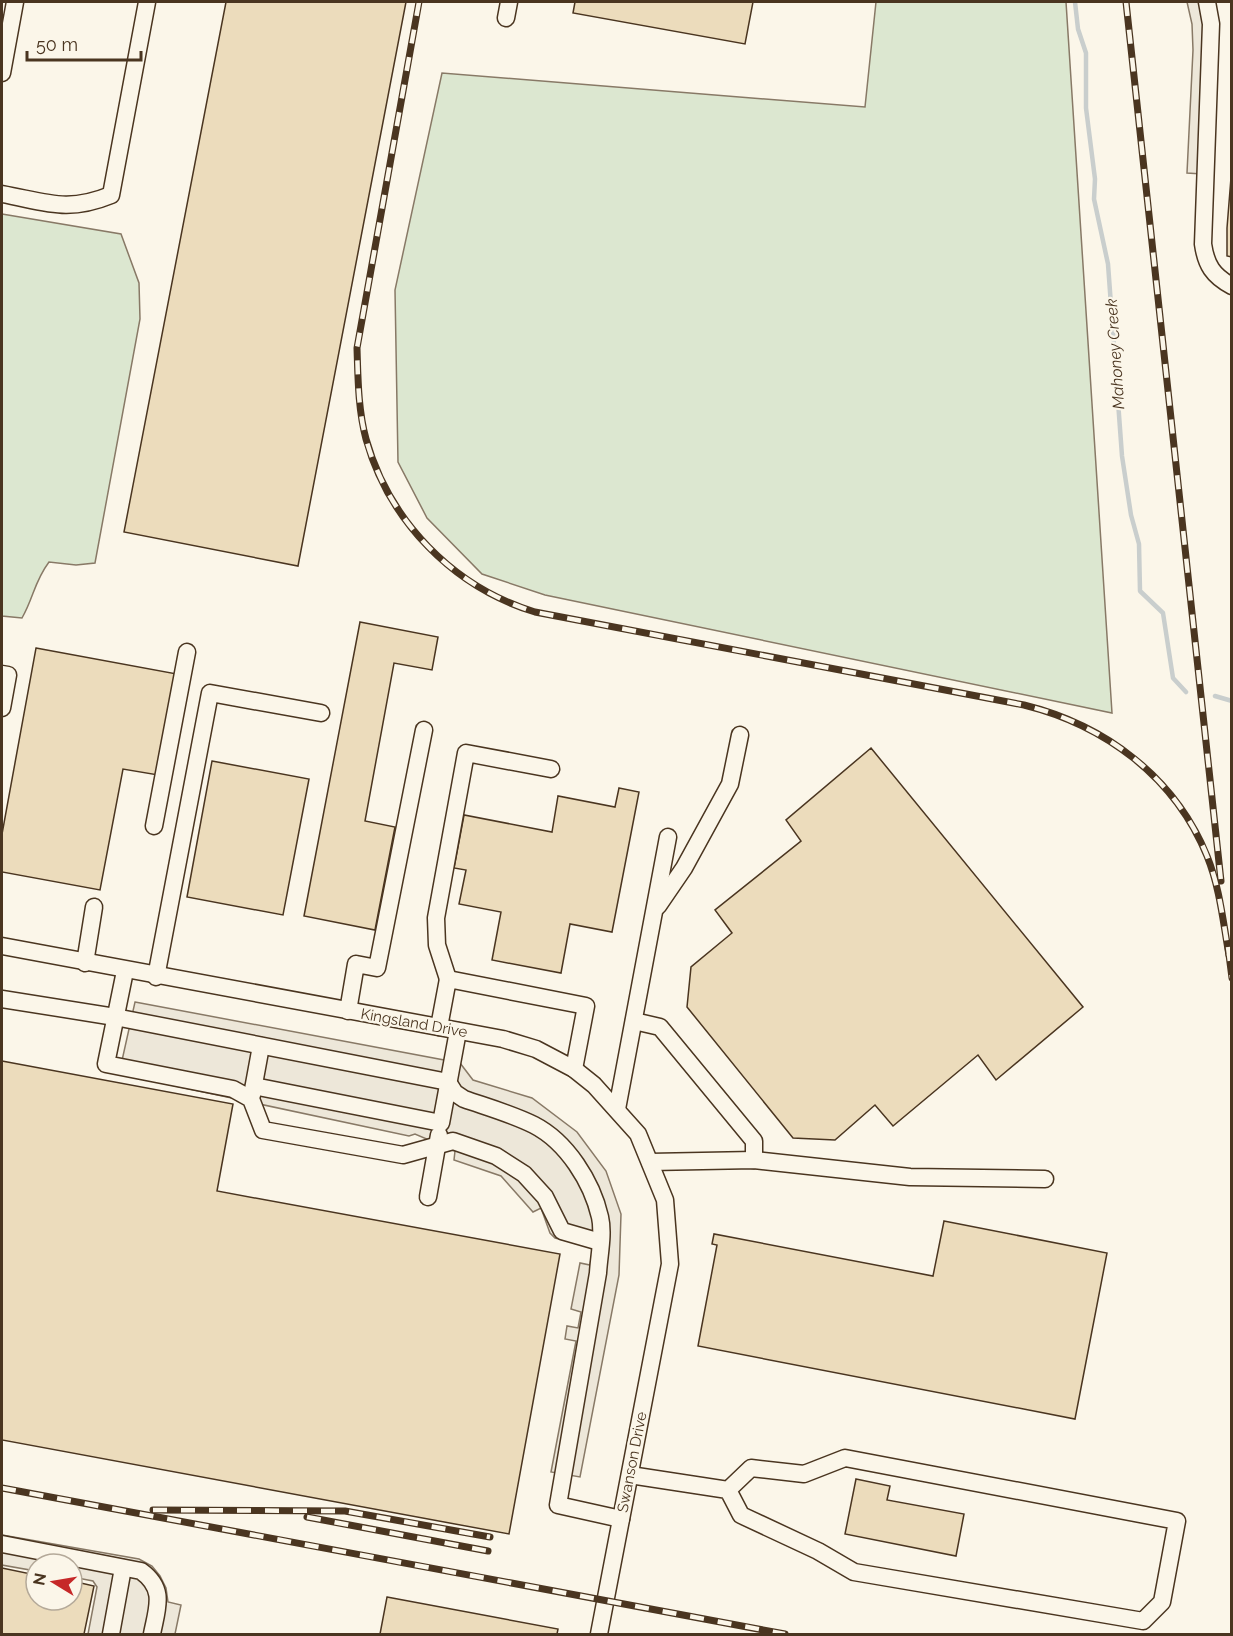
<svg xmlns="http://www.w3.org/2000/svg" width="1233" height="1636" viewBox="0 0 1233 1636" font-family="Raleway,sans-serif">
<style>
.green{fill:#dce7d0;stroke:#887966;stroke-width:1.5}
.parking{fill:#ede7d9;stroke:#887966;stroke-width:1.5}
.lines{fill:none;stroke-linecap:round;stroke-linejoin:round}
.stream{stroke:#c9cecd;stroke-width:4.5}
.building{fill:#ecdcbc;stroke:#4a3520;stroke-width:1.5}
.minor-casing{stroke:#4a3520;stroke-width:19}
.minor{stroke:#fbf6e9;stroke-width:16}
.rail-casing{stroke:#4a3520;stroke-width:7}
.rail{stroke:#fbf6e9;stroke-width:4.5;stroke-dasharray:14;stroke-linecap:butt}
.labels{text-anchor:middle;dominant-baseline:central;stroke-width:4.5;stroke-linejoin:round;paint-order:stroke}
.street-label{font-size:15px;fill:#4a3520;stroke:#fbf6e9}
.water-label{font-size:16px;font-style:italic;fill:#4a3520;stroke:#fbf6e9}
</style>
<rect width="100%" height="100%" fill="#fbf6e9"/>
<g class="green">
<path d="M876 2H1066L1112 713 545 595 482 574 427 518 398 462 395 290 442 73 865 107Z"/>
<path d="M2 214 121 234 139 283 140 319 95 563 76 565 49 562C34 582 34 597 22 618L2 616Z"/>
</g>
<g class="parking">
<path d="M1187 2H1203L1202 174 1187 173 1193 50 1192 24Z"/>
<path d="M135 1002 460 1063 473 1080 532 1098 577 1132 606 1171 621 1214 619 1275 580 1477 551 1472 576 1341 565 1339 567 1326 578 1328 581 1312 571 1309 580 1263 590 1265 593 1247 555 1238 550 1233 541 1208 533 1212 501 1176 454 1160 455 1151 415 1134 409 1136 119 1074Z"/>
<path d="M2 1535 139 1559 152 1566 160 1576 166 1588 168 1602 181 1605 175 1634H88L97 1587 93 1581 72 1577V1564H36V1571L2 1565Z"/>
</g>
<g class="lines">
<g class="stream">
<path d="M1075 2 1078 29 1086 53V108L1095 179 1094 199 1108 264 1122 456 1131 515 1139 544 1140 591 1163 613 1173 678 1186 692"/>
<path d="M1215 696 1232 701"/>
</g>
</g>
<g class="building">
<path d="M226 2H406L298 566 124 532Z"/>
<path d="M575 2H753L745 44 573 13Z"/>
<path d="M1232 165V257L1227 256V228Z"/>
<path d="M360 622 438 637 432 670 394 663 365 821 395 827 375 930 304 916Z"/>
<path d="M36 648 177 674 158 775 123 769 100 890 2 872V834Z"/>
<path d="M871 748 1083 1007 996 1080 978 1055 893 1126 875 1105 835 1140 793 1138 687 1007 691 967 732 933 715 910 801 841 786 820Z"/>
<path d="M212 761 309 779 283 915 187 897Z"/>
<path d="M619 788 639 792 612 932 570 924 561 973 492 960 501 912 459 904 466 870 454 868 464 815 552 832 558 796 615 807Z"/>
<path d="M2 1061 233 1104 217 1191 560 1254 509 1534 2 1440Z"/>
<path d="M944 1221 1107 1253 1075 1419 698 1346 717 1245 712 1244 714 1234 933 1276Z"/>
<path d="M856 1479 890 1486 887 1500 964 1514 956 1556 845 1534Z"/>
<path d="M2 1568 36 1575V1600H72V1581L94 1586 84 1634H2Z"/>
<path d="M387 1597 558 1629 557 1634H380Z"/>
</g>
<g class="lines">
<defs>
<g id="minor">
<path d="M1207 2 1211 24 1203 244C1206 265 1213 276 1232 286"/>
<path d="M506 18 509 2"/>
<path d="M2 73 15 2"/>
<path d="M2 194C46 202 67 213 111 195L147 2"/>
<path d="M2 674 8 675 2 708"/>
<path d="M154 826 187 652"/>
<path d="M658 906 684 868 730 784 740 735"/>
<path d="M2 946 503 1039 536 1049 574 1069 594 1085 638 1134 665 1200 670 1264 599 1634"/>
<path d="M85 963 94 907"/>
<path d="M125 971 106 1064 233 1089 251 1099 263 1130 403 1155 453 1141 496 1156 524 1174 545 1197 562 1231 600 1242"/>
<path d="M156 977 210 693 321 713"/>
<path d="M448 979 437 945 436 918 466 753 551 769"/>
<path d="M2 999 115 1017 448 1082 455 1093 464 1099C487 1107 512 1114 534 1125 567 1142 592 1182 600 1217 604 1234 599 1255 598 1273L558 1505 621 1519"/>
<path d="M348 1011 356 964 377 968 424 730"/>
<path d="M634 1021 660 1027 754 1141V1160"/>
<path d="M439 1027 448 979 586 1006 574 1069"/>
<path d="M254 1086 441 1123 458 1031"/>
<path d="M252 1095 261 1046"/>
<path d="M617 1109 668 837"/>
<path d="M650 1162 754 1160 910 1177 1045 1179"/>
<path d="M428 1197 439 1135"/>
<path d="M630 1475 728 1490 741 1515 818 1551 854 1572 1143 1621 1162 1602 1177 1521 845 1458 804 1474 751 1468 728 1490"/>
<path d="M2 1544 141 1571C166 1589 157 1608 152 1634"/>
<path d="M111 1634 123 1568"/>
</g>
</defs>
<use href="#minor" class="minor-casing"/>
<use href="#minor" class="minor"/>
<defs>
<g id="rail">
<path d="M419 2 357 348C358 378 358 409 366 439 389 521 453 587 535 612L1024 705C1105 725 1175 777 1207 856 1220 888 1223 922 1229 955"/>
<path d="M1126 2 1221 881"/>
<path d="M1228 947 1232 978"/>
<path d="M2 1488 785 1634"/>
<path d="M153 1510 345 1511 490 1537"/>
<path d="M307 1517 488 1551"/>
</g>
</defs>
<use href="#rail" class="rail-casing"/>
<use href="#rail" class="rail"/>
</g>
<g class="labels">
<g class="street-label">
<text transform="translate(414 1023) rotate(10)">Kingsland Drive</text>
<text transform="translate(632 1462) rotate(-79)">Swanson Drive</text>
</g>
<g class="water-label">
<text transform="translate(1115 354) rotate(-94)">Mahoney Creek</text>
</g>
</g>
<rect width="1233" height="1636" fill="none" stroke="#4a3520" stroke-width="6"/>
<g transform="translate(54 1582) rotate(281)"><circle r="28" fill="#fbf6e9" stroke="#b4a999" stroke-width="1.5"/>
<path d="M0-4.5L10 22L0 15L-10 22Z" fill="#c62828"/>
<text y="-9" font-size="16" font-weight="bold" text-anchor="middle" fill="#4a3520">N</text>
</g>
<path d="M27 51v9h114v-9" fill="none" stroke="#4a3520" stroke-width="3"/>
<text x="36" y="51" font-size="18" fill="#4a3520" stroke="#fbf6e9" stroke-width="4.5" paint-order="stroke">50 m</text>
</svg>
